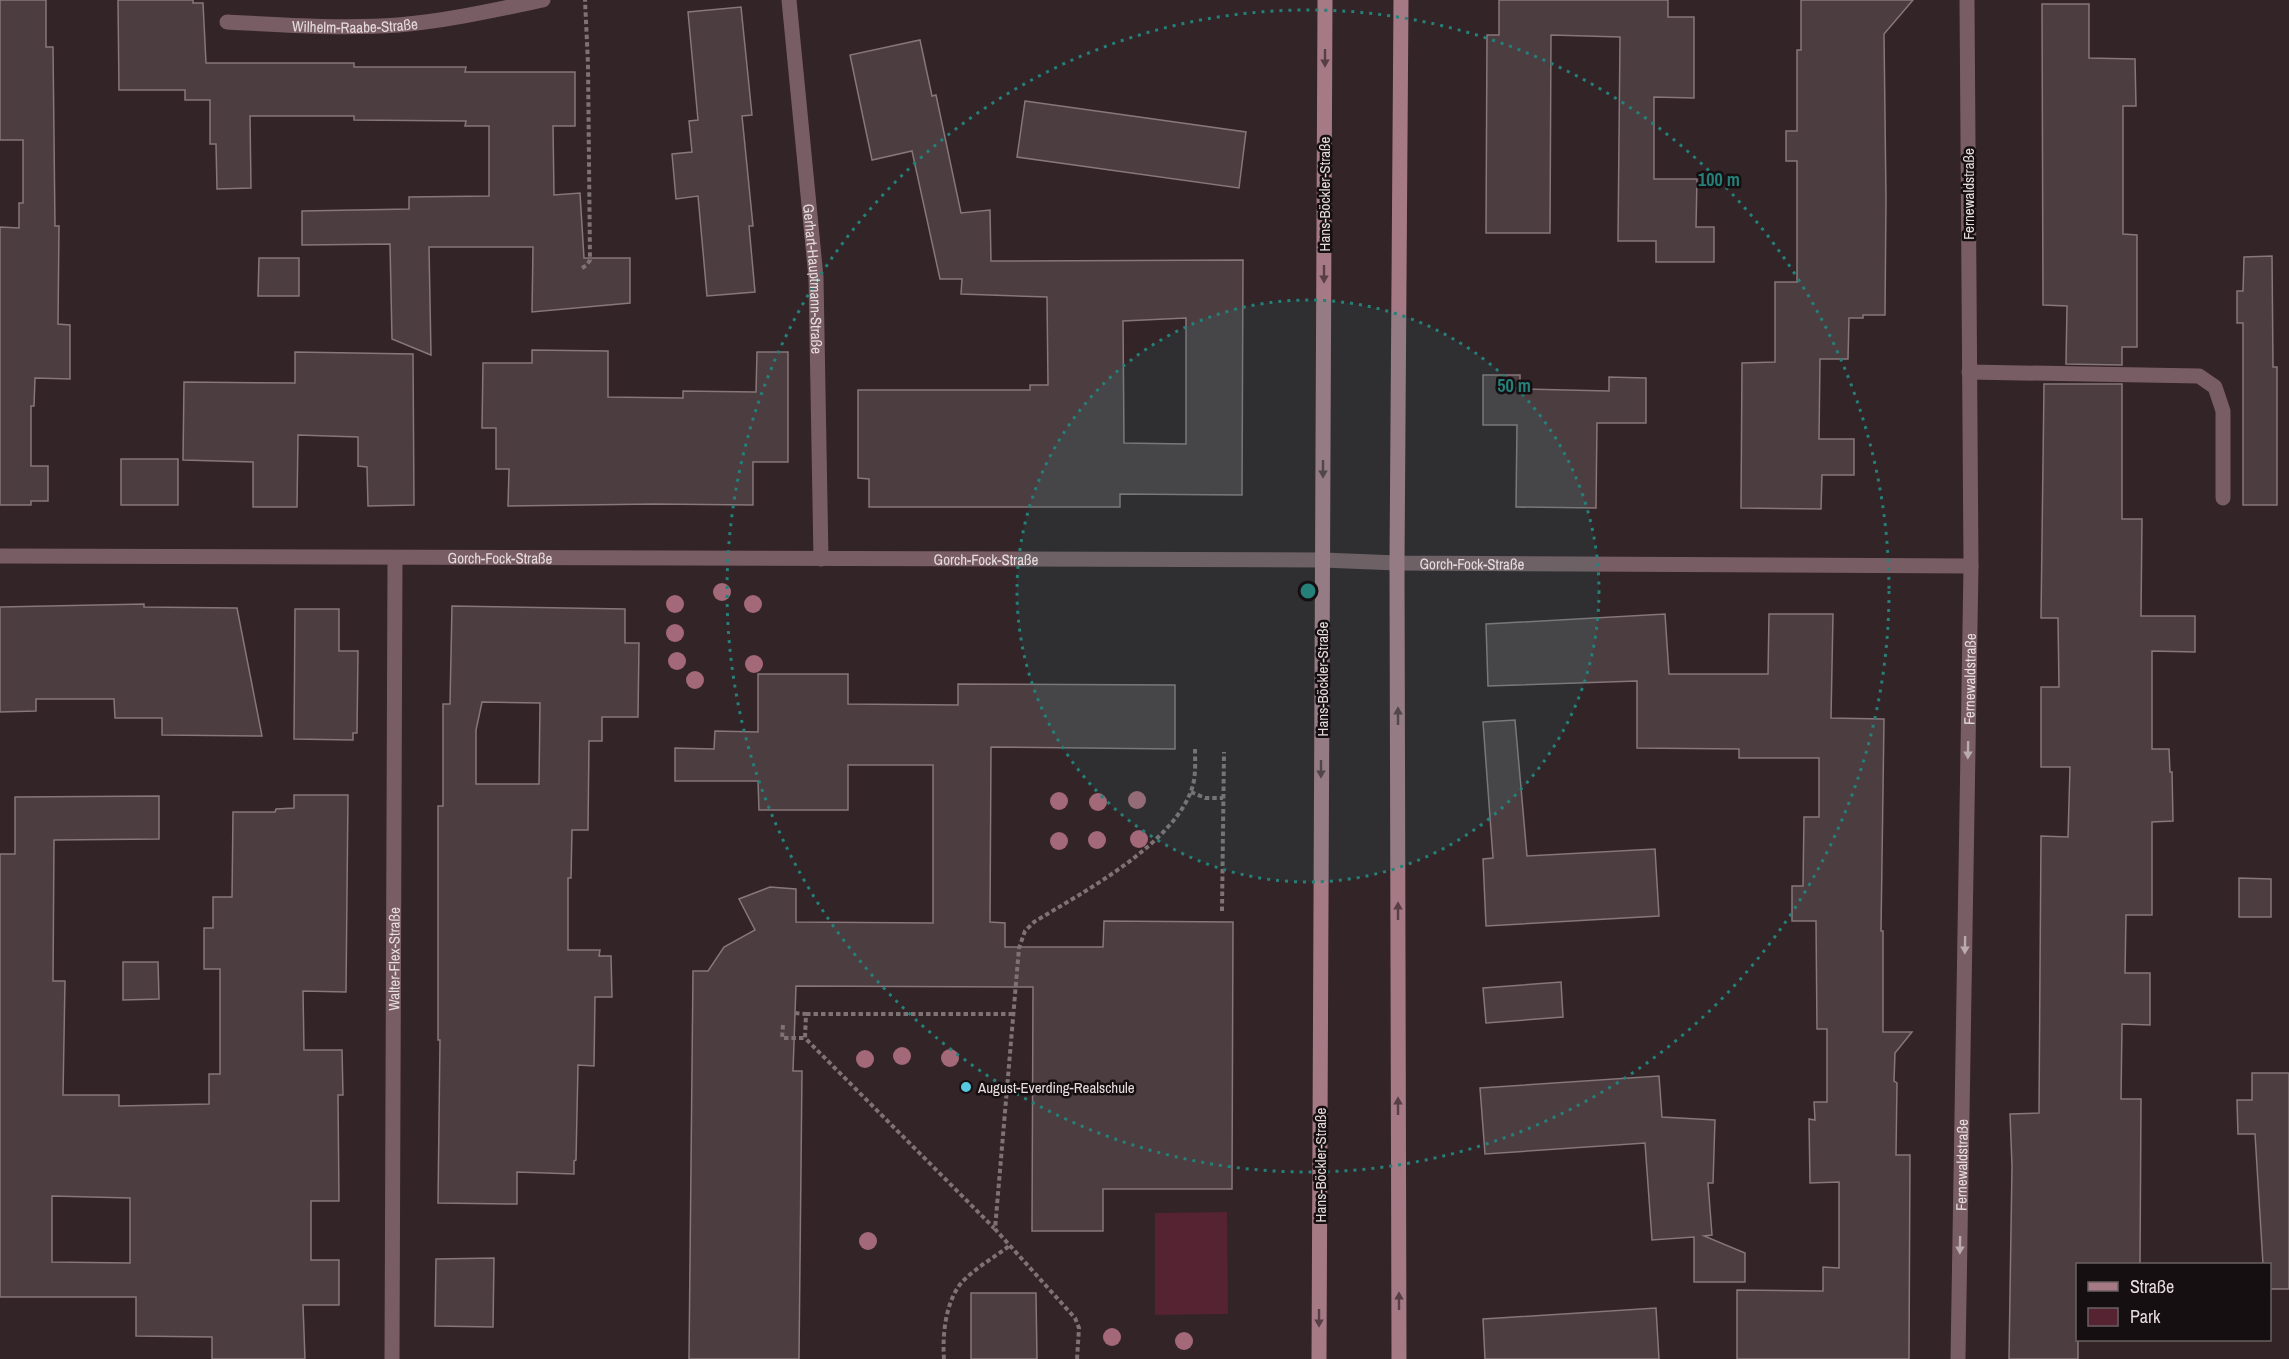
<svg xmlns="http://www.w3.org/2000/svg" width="2289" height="1359" viewBox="0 0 2289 1359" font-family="'Archivo Narrow',sans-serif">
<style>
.green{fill:#552332}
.building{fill:#4c3d40;stroke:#87767a;stroke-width:1.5;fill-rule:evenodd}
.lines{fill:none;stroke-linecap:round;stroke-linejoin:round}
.path{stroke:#7e7275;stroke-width:4;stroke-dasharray:4.5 3;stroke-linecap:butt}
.service{stroke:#795d64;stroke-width:15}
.minor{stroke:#795d64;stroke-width:15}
.secondary{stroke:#a67a85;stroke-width:15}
.tree{fill:#a36978}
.oneway{fill:#573f45}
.oneway2{fill:#baa9ad}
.ring{fill:none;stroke:#248079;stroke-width:3;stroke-dasharray:3 6}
.poi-dot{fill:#56c9e1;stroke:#160f11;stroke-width:2}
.labels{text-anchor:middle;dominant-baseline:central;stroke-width:5;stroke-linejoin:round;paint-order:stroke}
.street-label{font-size:15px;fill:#e6dcde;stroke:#160f11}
.poi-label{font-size:15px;fill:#e6dcde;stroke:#160f11;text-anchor:start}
.centre{fill:#248079;stroke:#160f11;stroke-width:3}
.ring-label{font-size:18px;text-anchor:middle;font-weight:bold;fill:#248079;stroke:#160f11;stroke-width:5;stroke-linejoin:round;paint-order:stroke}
</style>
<rect width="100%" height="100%" fill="#322427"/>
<path class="green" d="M1227 1212 1228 1314 1155 1315V1213Z"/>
<g class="building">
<path d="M0 0H46V47H53L55 226H59L58 324 70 325V379L35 378 34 406H31V466H48V501H31V505H0V227L19 228V203H23V140H0Z"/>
<path d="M118 0H193V3H203L206 63H354V67H466L465 72H575V126H553L554 195 580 193 584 258H630V303L532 312 533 247H429L431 355 392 339 390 244 302 245V211L409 209V197L489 196V126H465L466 121 354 120V116H250L251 188 217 189 216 144H210V100H185V90H119Z"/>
<path d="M1499 0H1668V17H1694V98L1654 97V179H1697L1696 227H1714V262H1656V241H1618L1620 37 1551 35 1550 233H1486L1487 35H1499Z"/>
<path d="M1801 0H1913L1884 34 1886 199 1885 315H1863V318H1849L1848 359H1820L1819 439H1854V475H1822L1821 509 1741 508 1742 363 1775 362V282H1797V161H1786V131H1797V50H1801Z"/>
<path d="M2042 4H2089V58L2135 59 2136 106H2123V234L2137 235V347H2122V365L2066 364 2067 306 2043 305Z"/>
<path d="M741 7 752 115 742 116 753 226H749L755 292 707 296 698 196 676 199 672 154 692 152 689 121 698 120 688 12Z"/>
<path d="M920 40 932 96 936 95 961 213 990 210 991 261 1243 260 1242 495 1120 494V507H869V479L858 478V390H1030V385H1048L1047 297 961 294 962 279H940L912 151 872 160 850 55ZM1186 318V444L1124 443 1123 321Z"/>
<path d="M1025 101 1246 132 1239 188 1017 157Z"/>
<path d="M2272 256 2273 367H2277V505H2243V323H2237V291H2243L2244 257Z"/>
<path d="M259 258H299V296H258Z"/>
<path d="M532 350 608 351V397L683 398V391L756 392 757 352H788V462H753V505L654 504 508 506 509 469H496V428H482L483 363H532Z"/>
<path d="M295 352 413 354 414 505 368 506 367 467 358 466V437L298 435 297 507H253V462L183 460 184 382 295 383Z"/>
<path d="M1483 375H1520V389L1609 391V377L1646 378V423H1597L1596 508 1516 507 1517 425H1483Z"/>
<path d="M2044 384H2122V519H2142L2141 616H2195V652L2152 651V749H2169L2170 772H2172L2173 821 2152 822V915H2126L2125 973H2150V1025L2122 1024 2121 1099H2141L2140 1264H2078V1359H2009L2012 1166 2010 1114 2039 1113 2041 836 2068 837 2070 767H2041V687H2059L2058 618H2041Z"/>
<rect x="121" y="459" width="57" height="46"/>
<path d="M144 604V607L237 608 262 736 162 735V718H115L114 699H36V711L0 712V607Z"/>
<path d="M452 606 625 609V643H639L638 717H602V741H589L588 830H572L571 878H568V950H600L599 956H611L612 997H595L594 1066 578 1065 576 1160 574 1161V1174L517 1172V1204L438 1203 440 1040H438V806H443V704H450ZM482 702 540 703 539 784H476V730Z"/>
<path d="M295 609H339V651H358L357 733H353V740L294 739Z"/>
<path d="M1665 614 1669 674H1768L1769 614H1833L1831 718 1884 719 1881 931H1883V1032H1912L1895 1053 1894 1081 1897 1083 1896 1155H1910L1909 1359H1737V1290L1823 1291V1267L1839 1268V1182L1810 1183 1809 1119 1815 1120 1814 1102H1827V1029H1817L1816 921H1792V886H1803L1804 817H1819V758H1739V749L1637 748V681L1488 686 1486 624Z"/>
<path d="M758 674H848V704L958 705V684L1175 685V749L991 747 990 922 1005 923V947H1103L1104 921 1233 922 1232 1189H1103V1231H1032L1033 987 796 986 793 1071H802L799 1359H689L693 971H708L724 947 755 930 739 899 770 887 796 889V922L933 923V765H848V810H759L758 781H675V748L714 749 715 731 758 732Z"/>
<path d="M1515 720 1527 856 1655 849 1659 916 1486 926 1483 859 1493 858 1483 722Z"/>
<path d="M294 795H348L346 992 303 991 304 1050H342L343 1095H338L339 1201H311V1260H339V1305H303L305 1359H212V1337L136 1336V1297H0V854H15V797L159 796V839L54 840 53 981H65L63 1095H119V1106L209 1104V1074H220V969H204V928H213V897H232L233 812H275L276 809 294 808ZM52 1196 130 1198V1263L52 1262Z"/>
<path d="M2239 878 2271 879V917H2239Z"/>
<path d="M123 962H158L159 999 123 1000Z"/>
<path d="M1561 982 1563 1017 1486 1023 1483 988Z"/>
<path d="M2252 1073H2289V1289H2270V1264H2263L2255 1134H2238L2237 1100H2252Z"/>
<path d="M1659 1076 1662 1117 1715 1120 1713 1183H1708L1712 1235 1704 1236 1745 1253V1282H1694V1237L1652 1240 1645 1143 1485 1154 1480 1088Z"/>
<path d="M494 1258 493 1327 435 1326 436 1259Z"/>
<path d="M971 1293H1036L1037 1359H971Z"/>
<path d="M1656 1308 1659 1359H1485L1483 1319Z"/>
</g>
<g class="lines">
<g class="path">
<path d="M582 268 587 265 590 260 588 64 585 0"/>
<path d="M1191 792 1205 798H1223"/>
<path d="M1222 911 1224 752"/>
<path d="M795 1013 806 1014 805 1038 994 1228"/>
<path d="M806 1014H1013"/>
<path d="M783 1025 782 1038H805"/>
<path d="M944 1359C942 1334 946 1298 964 1280 977 1267 995 1257 1009 1246"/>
<path d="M1077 1359 1079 1328 1075 1318 995 1229 1019 948 1025 931 1034 922C1083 892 1177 843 1193 785 1196 773 1195 760 1195 748"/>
</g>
<path class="service" d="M1969 372 2199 376 2215 387 2223 411V498"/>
<g class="minor">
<path id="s1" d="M789 0 816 277 821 559"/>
<path id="s2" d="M227 22C284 25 341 29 398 25 446 21 495 10 543 0"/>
<path id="s3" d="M0 556 1323 560 1397 563 1971 566"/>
<path id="s4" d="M392 1359 395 558"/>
<path id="s5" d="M1958 1359 1971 566 1967 0"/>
</g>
<g class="secondary">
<path d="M1319 1359 1325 0"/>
<path d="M1399 1359 1397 563 1401 0"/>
</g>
</g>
<g class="tree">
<circle cx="722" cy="592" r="9"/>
<circle cx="675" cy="604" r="9"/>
<circle cx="753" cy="604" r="9"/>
<circle cx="675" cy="633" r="9"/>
<circle cx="677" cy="661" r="9"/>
<circle cx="754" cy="664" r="9"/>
<circle cx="695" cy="680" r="9"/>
<circle cx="1137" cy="800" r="9"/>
<circle cx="1059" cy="801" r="9"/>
<circle cx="1098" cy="802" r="9"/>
<circle cx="1139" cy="839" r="9"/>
<circle cx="1097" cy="840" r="9"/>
<circle cx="1059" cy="841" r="9"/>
<circle cx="902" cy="1056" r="9"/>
<circle cx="950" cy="1058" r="9"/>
<circle cx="865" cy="1059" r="9"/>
<circle cx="868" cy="1241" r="9"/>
<circle cx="1112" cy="1337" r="9"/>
<circle cx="1184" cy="1341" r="9"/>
</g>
<defs><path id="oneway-solid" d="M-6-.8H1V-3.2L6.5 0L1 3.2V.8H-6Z" transform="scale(1.5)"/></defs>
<g class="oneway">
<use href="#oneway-solid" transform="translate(1325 58) rotate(90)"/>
<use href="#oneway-solid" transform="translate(1324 274) rotate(90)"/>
<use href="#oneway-solid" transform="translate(1323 469) rotate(90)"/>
<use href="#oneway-solid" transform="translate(1398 716) rotate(-90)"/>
<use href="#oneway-solid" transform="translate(1321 769) rotate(90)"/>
<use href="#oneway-solid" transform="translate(1398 911) rotate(-90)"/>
<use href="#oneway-solid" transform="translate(1398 1106) rotate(-90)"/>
<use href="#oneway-solid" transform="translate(1399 1301) rotate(-90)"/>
<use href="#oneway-solid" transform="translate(1319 1318) rotate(90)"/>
</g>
<g class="oneway2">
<use href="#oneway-solid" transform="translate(1968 750) rotate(91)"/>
<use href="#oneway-solid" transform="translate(1965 945) rotate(91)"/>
<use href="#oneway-solid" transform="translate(1960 1245) rotate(91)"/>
</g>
<circle cx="1308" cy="591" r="291" fill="#248079" fill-opacity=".12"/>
<g class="ring">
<circle cx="1308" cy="591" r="291"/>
<circle cx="1308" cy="591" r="581"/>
</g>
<circle class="poi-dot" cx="966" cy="1087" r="6"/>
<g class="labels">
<g class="street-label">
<text stroke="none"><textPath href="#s2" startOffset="128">Wilhelm-Raabe-Straße</textPath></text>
<text transform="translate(1324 194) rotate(-90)">Hans-Böckler-Straße</text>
<text transform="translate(1968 194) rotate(-90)">Fernewaldstraße</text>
<text stroke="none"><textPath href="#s1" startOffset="280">Gerhart-Hauptmann-Straße</textPath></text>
<text stroke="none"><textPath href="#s3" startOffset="500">Gorch-Fock-Straße</textPath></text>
<text stroke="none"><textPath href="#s3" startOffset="986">Gorch-Fock-Straße</textPath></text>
<text stroke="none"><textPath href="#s3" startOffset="1472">Gorch-Fock-Straße</textPath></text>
<text transform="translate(1322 679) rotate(-90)">Hans-Böckler-Straße</text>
<text stroke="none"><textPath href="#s5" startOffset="680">Fernewaldstraße</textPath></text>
<text stroke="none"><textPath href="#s4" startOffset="400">Walter-Flex-Straße</textPath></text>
<text transform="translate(1320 1165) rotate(-90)">Hans-Böckler-Straße</text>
<text stroke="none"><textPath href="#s5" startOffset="194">Fernewaldstraße</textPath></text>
</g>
<g class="poi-label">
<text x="978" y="1087">August-Everding-Realschule</text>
</g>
</g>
<circle cx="1308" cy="591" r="9" class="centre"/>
<g class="ring-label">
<text x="1719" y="186">100 m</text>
<text x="1514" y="392">50 m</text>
</g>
<rect x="2076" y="1263" width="195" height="78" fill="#160f11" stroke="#696163" stroke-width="1.5"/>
<rect x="2088" y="1282" width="30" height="9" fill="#a67a85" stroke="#696163" stroke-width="1.5"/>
<text x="2130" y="1293" font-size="18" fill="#e6dcde">Straße</text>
<rect x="2088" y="1308" width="30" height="18" fill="#552332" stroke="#696163" stroke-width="1.5"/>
<text x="2130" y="1323" font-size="18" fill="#e6dcde">Park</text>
</svg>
